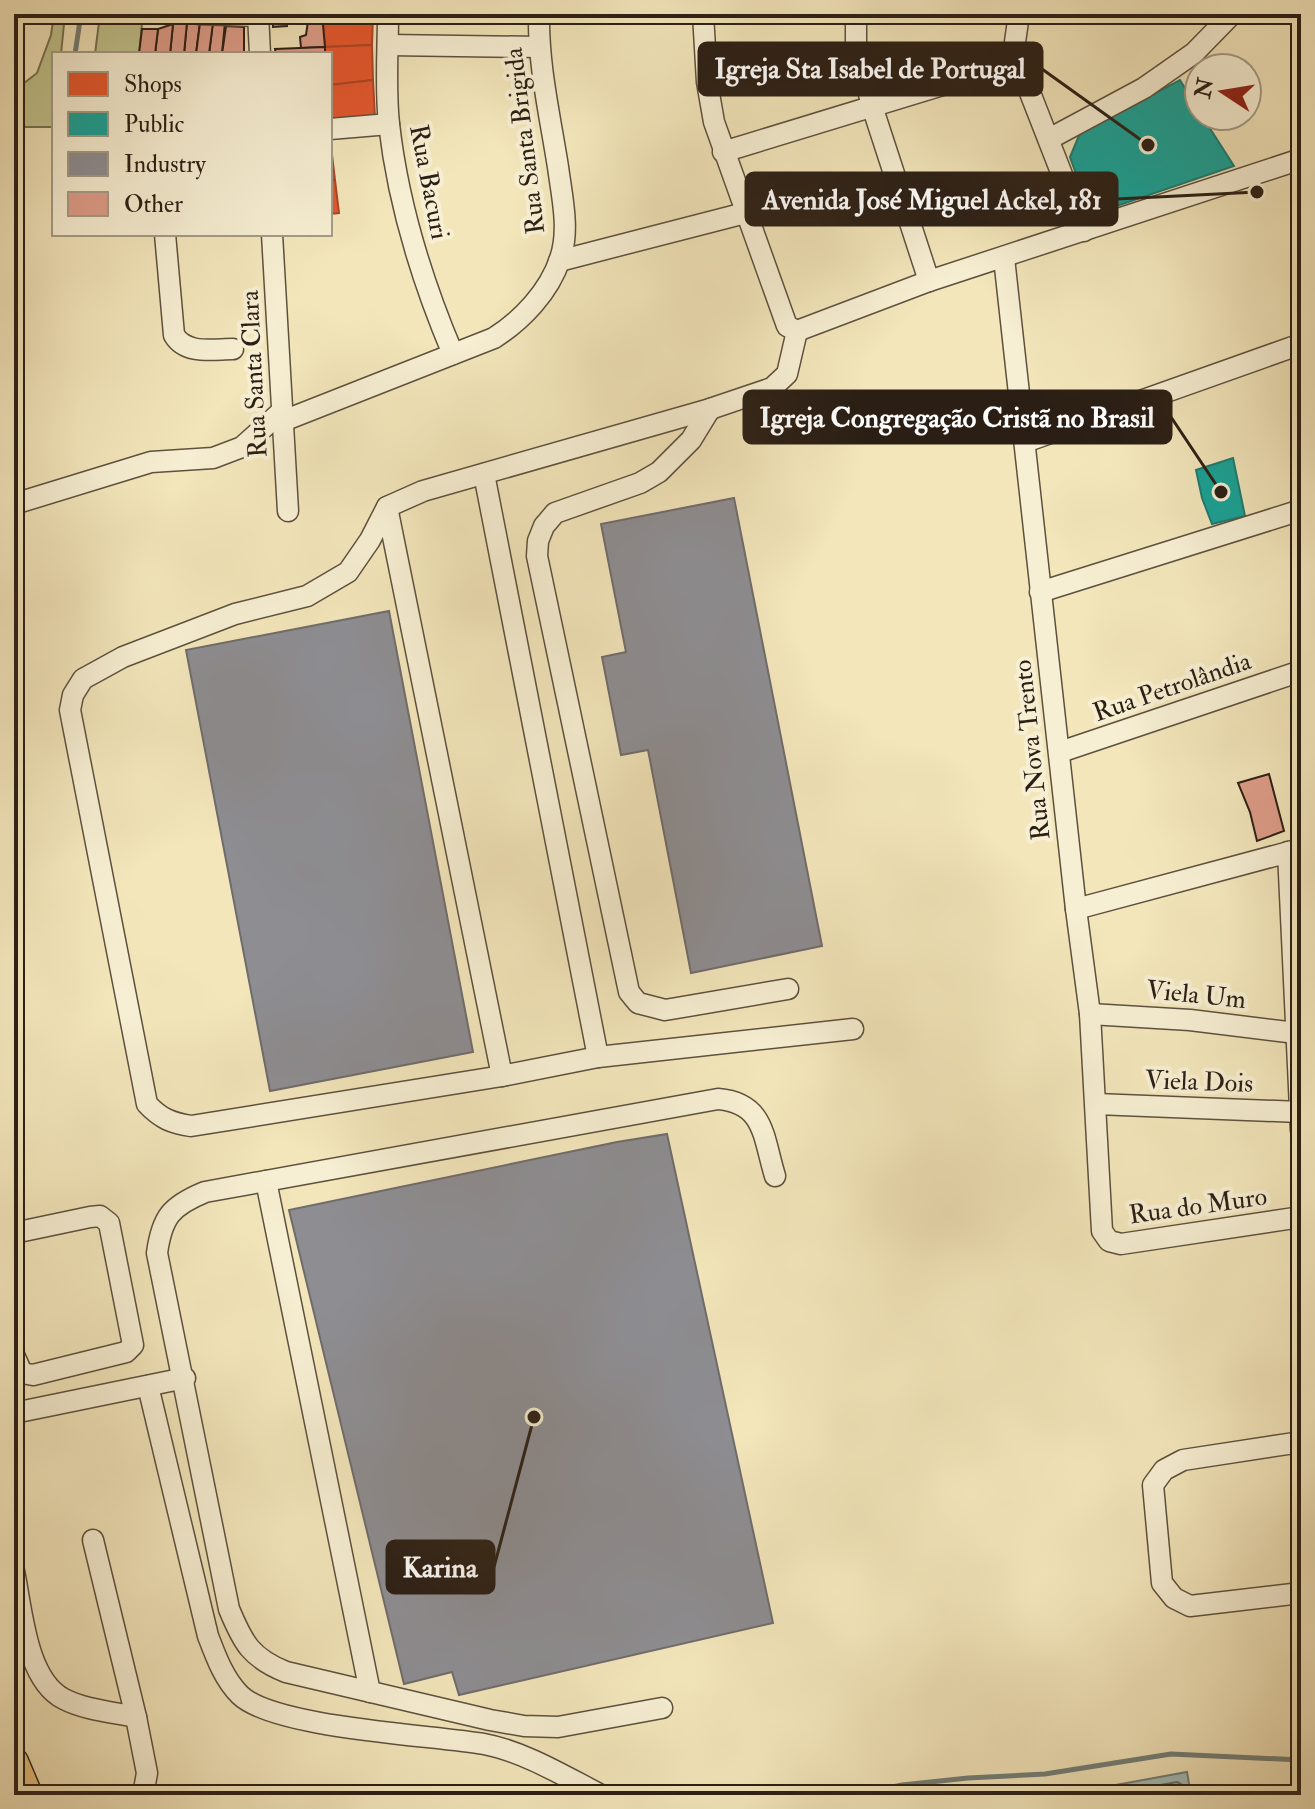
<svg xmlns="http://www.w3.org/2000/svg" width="1315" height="1809" viewBox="0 0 1315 1809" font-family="'IM FELL Double Pica',serif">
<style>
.green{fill:#c0c38c;stroke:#767150;stroke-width:2}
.water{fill:#a0bdba;stroke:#717e78;stroke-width:2}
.shops{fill:#e4572e;stroke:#ac4626;stroke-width:2}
.public{fill:#17a398;stroke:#1d7b71;stroke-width:2}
.industry{fill:#8d8d92;stroke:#706c6c;stroke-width:2}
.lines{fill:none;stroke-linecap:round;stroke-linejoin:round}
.shore{stroke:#666e68;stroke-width:2}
.stream{stroke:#717e78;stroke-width:5}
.building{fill:#df9d8a;stroke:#2b1f15;stroke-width:2}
.minor-casing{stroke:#5d513e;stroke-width:23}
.highway-casing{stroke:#2b1f15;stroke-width:31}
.minor{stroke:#f7efd3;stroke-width:20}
.highway{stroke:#eac37e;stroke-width:28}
.labels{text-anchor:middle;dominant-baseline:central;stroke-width:8;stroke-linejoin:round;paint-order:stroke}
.street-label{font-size:26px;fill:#2b1f15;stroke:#f7efd3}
.leader{fill:none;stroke:#2b1f15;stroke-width:3}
.callout-dot{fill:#2b1f15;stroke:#f7efd3;stroke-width:3}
.callout{fill:#2b1f15;stroke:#2b1f15;stroke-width:3}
.callout-label{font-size:28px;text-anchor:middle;font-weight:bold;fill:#fff}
</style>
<rect width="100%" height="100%" fill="#f3e6bb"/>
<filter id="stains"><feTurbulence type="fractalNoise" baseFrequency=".0025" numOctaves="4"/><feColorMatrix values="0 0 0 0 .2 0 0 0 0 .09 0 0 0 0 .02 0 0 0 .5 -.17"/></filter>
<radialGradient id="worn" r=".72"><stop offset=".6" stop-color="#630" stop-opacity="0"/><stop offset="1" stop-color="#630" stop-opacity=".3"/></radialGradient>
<g class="green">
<path d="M54 14H65L61 54H54L53 127H14V91L37 73 51 35Z"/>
<path d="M100 14H143L139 54H95Z"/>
</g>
<path class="water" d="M1187 1772 1191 1795H1071L1077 1792Z"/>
<g class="shops">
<path d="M322 14H373L372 45 325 47Z"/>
<path d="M372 45 373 80 330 85V54H325V47Z"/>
<path d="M373 80 375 118 330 122V85Z"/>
<path d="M330 138 335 180H330Z"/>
<path d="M330 180H335L339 213 330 214Z"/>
</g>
<g class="public">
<path d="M1180 80 1199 111V116H1202L1234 166 1108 209 1085 199 1070 157 1080 133Z"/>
<path d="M1233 458 1245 516 1212 524 1202 498 1196 470Z"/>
</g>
<g class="industry">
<path d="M734 498 822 946 691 973 648 750 621 755 602 657 626 652 601 524Z"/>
<path d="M389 611 473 1052 270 1091 186 650Z"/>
<path d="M667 1134 773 1623 459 1695 452 1672 404 1684 289 1210 617 1142Z"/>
</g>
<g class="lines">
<path class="shore" d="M1106 1795 1177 1782 1181 1784 1182 1795"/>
<g class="stream">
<path d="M75 54 81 14"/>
<path d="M854 1795 902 1785 968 1778 1045 1774 1171 1754 1301 1760"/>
</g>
</g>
<g class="building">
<path d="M286 14 287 26 273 27V16Z"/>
<path d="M309 14H322L325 47 301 48 300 37 306 35Z"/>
<path d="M213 21 225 22 222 54H209Z"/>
<path d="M187 22 200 23 196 54H184Z"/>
<path d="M187 22 184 54H170L173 24Z"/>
<path d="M200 23H213L209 54H196Z"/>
<path d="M173 24 170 54H155L158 29Z"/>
<path d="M226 26 244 27V54H222Z"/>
<path d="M142 29H158L155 54H139Z"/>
<path d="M325 47V54H276L275 49Z"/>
<path d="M1269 774 1284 831 1257 841 1250 812 1238 783Z"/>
</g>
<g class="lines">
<defs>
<g id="minor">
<path d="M198 14 258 16"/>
<path d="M258 14 260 54"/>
<path d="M388 14C388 50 385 88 389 124 398 203 422 281 453 354"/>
<path d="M703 14 707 82 714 122 787 326 797 331"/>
<path d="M856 14V43L872 106 929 281"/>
<path d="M1019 14 1015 42 1018 62 1084 231"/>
<path d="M388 45 538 47"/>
<path d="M330 129 389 124"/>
<path d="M1049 139 1144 88 1194 53 1232 14"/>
<path d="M723 152 1018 62"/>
<path d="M165 234 174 335C186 355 213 349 233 349"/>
<path d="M272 234 288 511"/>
<path d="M1004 258 1076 909 1090 1014 1102 1231 1109 1241 1121 1244 1301 1217"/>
<path d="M559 261 745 213"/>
<path d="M797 331 787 374 772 388 710 409 423 491 387 507 370 540 348 572 307 596 235 614 123 657 83 679 73 695 70 710 147 1104C161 1119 172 1123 191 1126L502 1076 598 1057 853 1029"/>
<path d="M797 331 929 281 1301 159"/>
<path d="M710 409 691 440 659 472 640 483 555 513 544 526 538 541 537 556 629 992 638 1003 665 1010 788 989"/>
<path d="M283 421 494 338C522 320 549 292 560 259 570 230 562 197 558 167 550 116 538 65 539 14"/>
<path d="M1025 442 1301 344"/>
<path d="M484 474 598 1057"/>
<path d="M14 504 151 462 213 458 242 447 282 411"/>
<path d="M387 507 502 1076"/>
<path d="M1040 592 1301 510"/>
<path d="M1060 752 1301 671"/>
<path d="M1288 852 1301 1130"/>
<path d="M1076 909 1300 849"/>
<path d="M1090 1014 1190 1020 1296 1033"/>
<path d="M1096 1104 1300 1112"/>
<path d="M266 1181 370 1692"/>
<path d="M14 1233 90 1217 100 1216 109 1223 133 1345 126 1352 33 1375 22 1373 14 1355"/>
<path d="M148 1386 208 1636C216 1657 224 1679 240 1695 274 1728 431 1735 484 1744 525 1752 564 1776 601 1795"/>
<path d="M14 1413 185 1378"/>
<path d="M1301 1442 1183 1460 1164 1470 1153 1485 1162 1583 1174 1598 1190 1606 1301 1593"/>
<path d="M93 1540 136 1717"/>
<path d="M14 1571C22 1609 26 1680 64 1699 85 1710 113 1712 136 1717L147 1773 143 1795"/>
<path d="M662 1708 558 1727 524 1726 490 1720 286 1672C251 1658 243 1643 229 1609L157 1253C162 1217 171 1206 205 1192L718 1099C765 1103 763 1137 775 1176"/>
</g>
<path id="highway" d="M14 1762 28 1795"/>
</defs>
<use href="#minor" class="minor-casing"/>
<use href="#highway" class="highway-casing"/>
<use href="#minor" class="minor"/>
<use href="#highway" class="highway"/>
</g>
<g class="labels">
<g class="street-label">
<text transform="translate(525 141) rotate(-97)">Rua Santa Brigida</text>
<text transform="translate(429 182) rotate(79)">Rua Bacuri</text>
<text transform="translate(254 374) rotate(-93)">Rua Santa Clara</text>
<text transform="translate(1172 687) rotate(-19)">Rua Petrolândia</text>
<text transform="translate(1032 750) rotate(-96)">Rua Nova Trento</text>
<text transform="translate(1196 995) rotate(6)">Viela Um</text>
<text transform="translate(1199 1082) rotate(2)">Viela Dois</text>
<text transform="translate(1198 1206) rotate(-8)">Rua do Muro</text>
</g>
</g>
<path class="leader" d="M1148 145L1042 69M1257 192L1117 199M1221 492L1171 417M534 1417L494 1567"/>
<g class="callout-dot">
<circle cx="1148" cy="145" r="8"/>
<circle cx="1257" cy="192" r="8"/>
<circle cx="1221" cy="492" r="8"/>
<circle cx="534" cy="1417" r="8"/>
</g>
<g class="callout">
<rect x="699" y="43" width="343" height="52" rx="8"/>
<rect x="746" y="173" width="371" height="52" rx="8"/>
<rect x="744" y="391" width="427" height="52" rx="8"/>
<rect x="387" y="1541" width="107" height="52" rx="8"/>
</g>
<g class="callout-label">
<text x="870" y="78">Igreja Sta Isabel de Portugal</text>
<text x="932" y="209">Avenida José Miguel Ackel, 181</text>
<text x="957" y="427">Igreja Congregação Cristã no Brasil</text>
<text x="440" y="1577">Karina</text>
</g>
<rect width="1315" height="1809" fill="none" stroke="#f3e6bb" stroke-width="48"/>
<rect x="16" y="16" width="1283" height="1777" fill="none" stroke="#2b1f15" stroke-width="4"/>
<rect x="24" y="24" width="1267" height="1761" fill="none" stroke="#2b1f15" stroke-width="2"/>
<rect x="52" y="52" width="280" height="184" fill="#f7efd3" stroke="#a59c87" stroke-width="2"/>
<rect x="68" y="72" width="40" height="24" fill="#e4572e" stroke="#a59c87" stroke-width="2"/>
<text x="124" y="92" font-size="24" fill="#2b1f15">Shops</text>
<rect x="68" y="112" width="40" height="24" fill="#17a398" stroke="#a59c87" stroke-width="2"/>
<text x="124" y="132" font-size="24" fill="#2b1f15">Public</text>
<rect x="68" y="152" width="40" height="24" fill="#8d8d92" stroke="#a59c87" stroke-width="2"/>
<text x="124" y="172" font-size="24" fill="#2b1f15">Industry</text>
<rect x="68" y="192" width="40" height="24" fill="#df9d8a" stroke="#a59c87" stroke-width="2"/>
<text x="124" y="212" font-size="24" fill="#2b1f15">Other</text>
<g transform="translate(1223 92) rotate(282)"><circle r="38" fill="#f7efd3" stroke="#a59c87" stroke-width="2"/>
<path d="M0-6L14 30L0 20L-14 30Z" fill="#8f2418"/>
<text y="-12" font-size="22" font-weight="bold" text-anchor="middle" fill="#2b1f15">N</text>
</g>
<rect width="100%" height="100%" filter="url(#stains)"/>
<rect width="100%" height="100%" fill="url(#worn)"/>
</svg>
